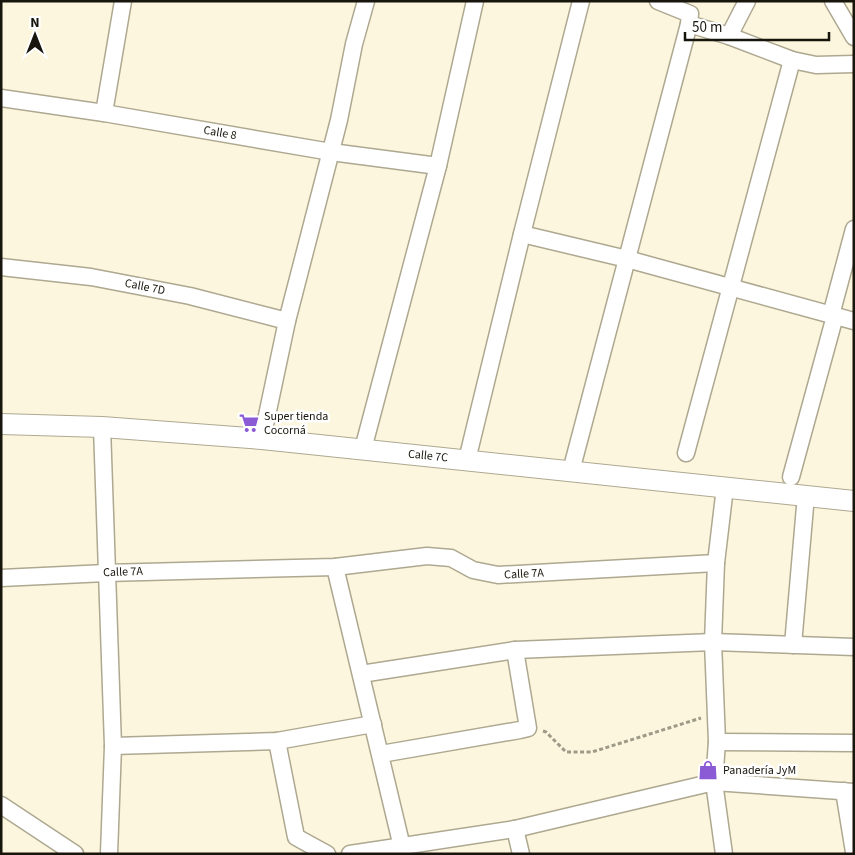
<svg xmlns="http://www.w3.org/2000/svg" width="855" height="855" viewBox="0 0 855 855" font-family="'Source Sans 3',sans-serif">
<style>
.lines{fill:none;stroke-linecap:round;stroke-linejoin:round}
.minor-casing{stroke:#aea891;stroke-width:19}
.tertiary-casing{stroke:#aea891;stroke-width:22}
.path{stroke:#9e9a88;stroke-width:3;stroke-dasharray:4 2.5;stroke-linecap:butt}
.minor{stroke:#fff;stroke-width:16}
.tertiary{stroke:#fff;stroke-width:20}
.labels{text-anchor:middle;dominant-baseline:central;stroke-width:5;stroke-linejoin:round;paint-order:stroke}
.street-label{font-size:12px;fill:#17150c;stroke:#fff}
.poi-label{font-size:12px;fill:#17150c;stroke:#fff;text-anchor:start}
</style>
<rect width="100%" height="100%" fill="#fcf6de"/>
<g class="lines">
<defs>
<g id="minor">
<path d="M833 1 854 37"/>
<path d="M689 24 729 36 792 60 816 65 854 64"/>
<path d="M729 36 747 1"/>
<path d="M1 98 104 113 331 152 438 166"/>
<path d="M104 113 123 1"/>
<path d="M522 234 627 259 854 321"/>
<path d="M1 267 91 277 190 296 287 321"/>
<path d="M831 315 854 229"/>
<path d="M102 427 113 746 109 854"/>
<path d="M262 439 287 321 339 120 354 44 366 1"/>
<path d="M363 449 438 166 475 1"/>
<path d="M686 453 792 60"/>
<path d="M467 460 522 234 581 1"/>
<path d="M571 471 689 24 690 14 658 1"/>
<path d="M791 477 835 316"/>
<path d="M335 567 402 847"/>
<path d="M1 578 106 573 335 567 427 556 451 558 473 570 498 575 716 563"/>
<path d="M793 645 806 495"/>
<path d="M361 674 515 650 713 642 854 647"/>
<path d="M277 741 296 837 327 854"/>
<path d="M717 742 854 743"/>
<path d="M113 746 277 741 373 724"/>
<path d="M381 754 520 730 528 728 515 650"/>
<path d="M844 791 854 852"/>
<path d="M1 805 75 854"/>
<path d="M515 829 521 854"/>
<path d="M350 854 515 829 714 782 854 792"/>
<path d="M724 854 714 782 717 742 713 642 716 563 725 487"/>
</g>
<path id="tertiary" d="M1 424 102 427 262 439 854 501"/>
</defs>
<use href="#minor" class="minor-casing"/>
<use href="#tertiary" class="tertiary-casing"/>
<path class="path" d="M543 731 546 732 566 752H592L701 718"/>
<use href="#minor" class="minor"/>
<use href="#tertiary" class="tertiary"/>
</g>
<defs>
<symbol id="supermarket-bare" viewBox="-9 -9 18 18"><path d="M-6-5.5h2.5l.6 2H6L4.5 2H-2.5L-4.4-4H-6ZM-1.5 3.2a1.3 1.3 0 1 0 .1 0ZM3 3.2a1.3 1.3 0 1 0 .1 0Z" fill="#8b5bd5" stroke="#fff" stroke-width="2.5" paint-order="stroke"/></symbol>
<symbol id="shop-bare" viewBox="-9 -9 18 18"><path d="M-5-2.5h2.3a2.7 3.5 0 0 1 5.4 0H5L5.5 6h-11ZM-1.5-2.5h3a1.5 2.3 0 0 0-3 0Z" fill="#8b5bd5" stroke="#fff" stroke-width="2.5" paint-order="stroke"/></symbol>
</defs>
<g fill-rule="evenodd">
<use href="#supermarket-bare" x="235" y="409" width="28" height="28"/>
<use href="#shop-bare" x="694" y="756" width="28" height="28"/>
</g>
<g class="labels">
<g class="street-label">
<text transform="translate(220 133) rotate(10)">Calle 8</text>
<text transform="translate(145 287) rotate(11)">Calle 7D</text>
<text transform="translate(428 456) rotate(6)">Calle 7C</text>
<text transform="translate(123 572) rotate(-2)">Calle 7A</text>
<text transform="translate(524 574) rotate(-3)">Calle 7A</text>
</g>
<g class="poi-label">
<text x="264" y="416">Super tienda<tspan x="264" dy="14">Cocorná</tspan></text>
<text x="723" y="770">Panadería JyM</text>
</g>
</g>
<rect width="855" height="855" fill="none" stroke="#17150c" stroke-width="5"/>
<g transform="translate(35 35)" stroke="#ffffff" stroke-width="4" paint-order="stroke">
<path d="M0-4L9 19L0 12L-9 19Z" fill="#17150c"/>
<text y="-8" font-size="14" font-weight="bold" text-anchor="middle" fill="#17150c">N</text>
</g>
<path d="M685 32v8h144v-8" fill="none" stroke="#17150c" stroke-width="2.5"/>
<text x="692" y="32" font-size="15" fill="#17150c" stroke="#ffffff" stroke-width="4" paint-order="stroke">50 m</text>
</svg>
